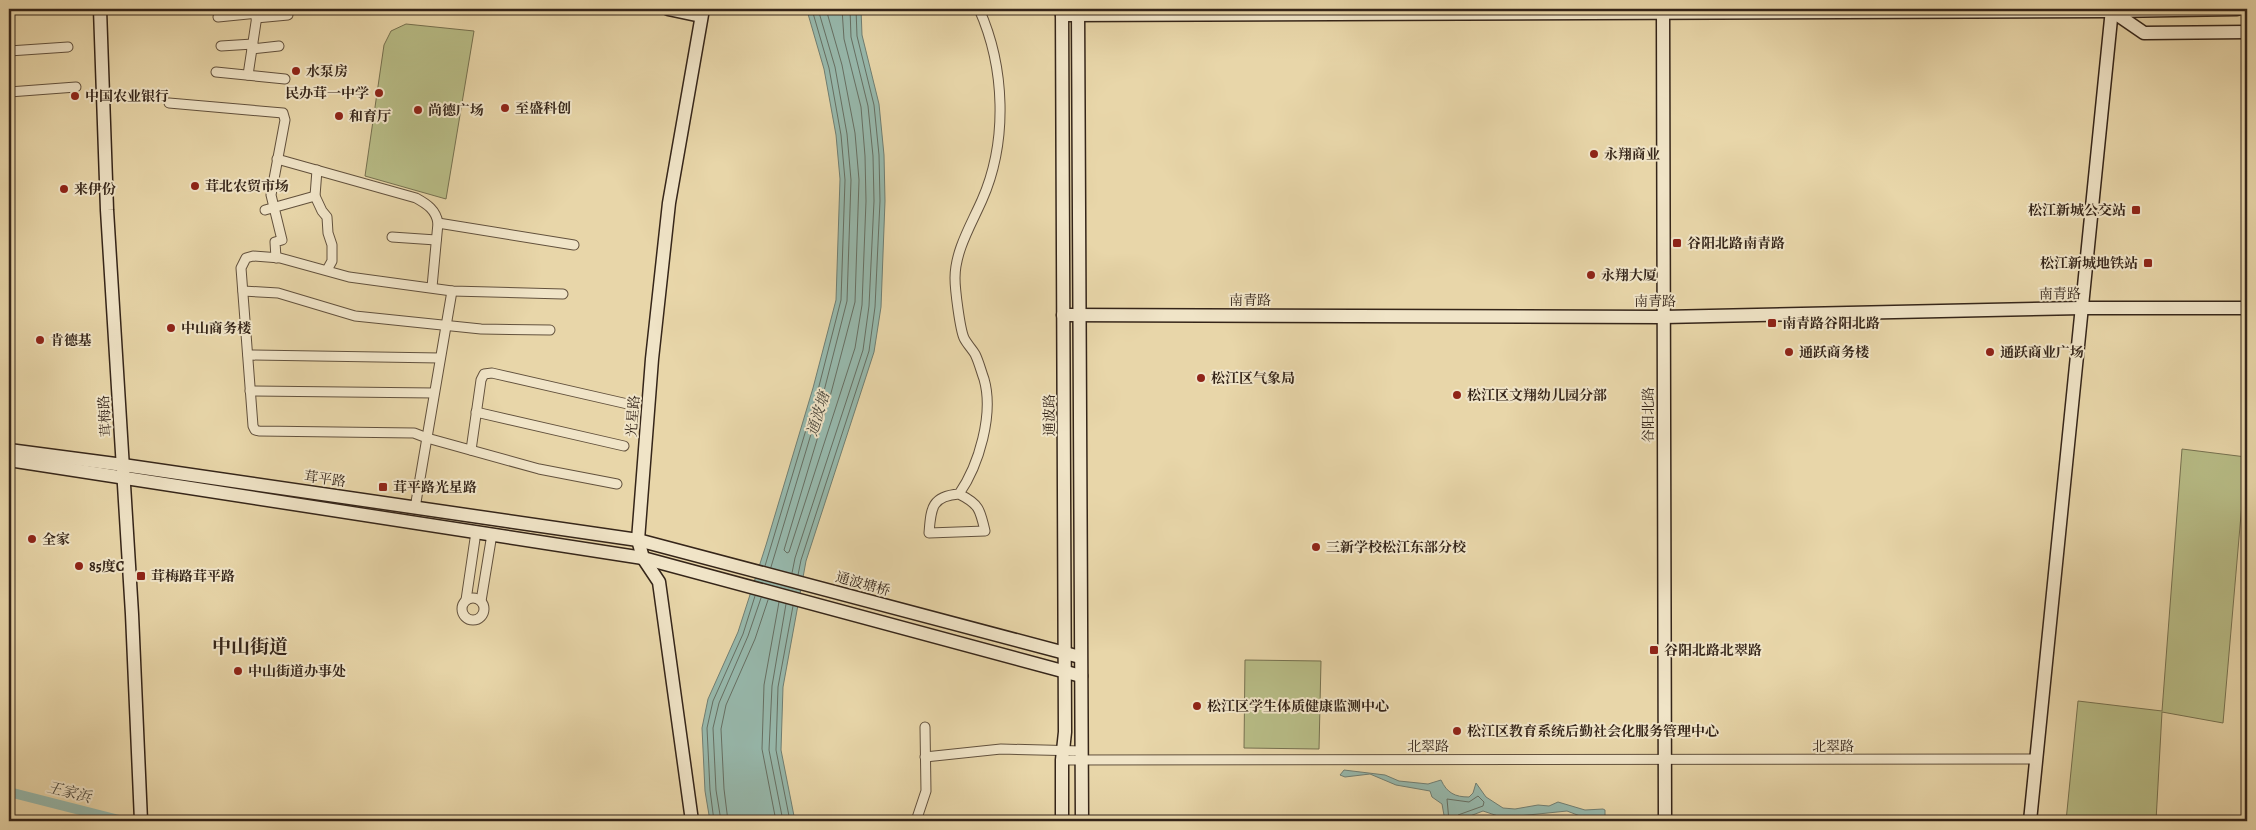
<svg xmlns="http://www.w3.org/2000/svg" width="2256" height="830" viewBox="0 0 2256 830" font-family="Alegreya,'Noto Serif SC',serif">
<style>
.green{fill:#b8bd87;stroke:#767150}
.water{fill:#97b9ad;stroke:#707e72}
.lines{fill:none;stroke-linecap:round;stroke-linejoin:round}
.shore{stroke:#666f63;stroke-width:1}
.canal{stroke:#97b9ad;stroke-width:10}
.street-casing{stroke:#62513d;stroke-width:11}
.secondary-casing{stroke:#352519;stroke-width:15}
.street{stroke:#f0e4c7;stroke-width:9}
.secondary{stroke:#f0e4c7;stroke-width:12}
.poi-dot{fill:#8f2418;stroke:#f0e4c7;stroke-width:2}
.labels{text-anchor:middle;dominant-baseline:central;stroke-width:4;stroke-linejoin:round;paint-order:stroke}
.poi-label{font-size:14px;font-weight:bold;fill:#352519;stroke:#f0e4c7;text-anchor:start}
.street-label{font-size:14px;fill:#352519;stroke:#f0e4c7}
.water-label{font-size:15px;font-style:italic;fill:#4e4a3e;stroke:#f0e4c7}
.district-label{font-size:19px;font-weight:bold;fill:#352519;stroke:#f0e4c7}
</style>
<rect width="100%" height="100%" fill="#e8d6a9"/>
<filter id="stains"><feTurbulence type="fractalNoise" baseFrequency=".004" numOctaves="4"/><feColorMatrix values="0 0 0 0 .2 0 0 0 0 .09 0 0 0 0 .02 0 0 0 .5 -.17"/></filter>
<radialGradient id="worn" r=".72"><stop offset=".6" stop-color="#630" stop-opacity="0"/><stop offset="1" stop-color="#630" stop-opacity=".3"/></radialGradient>
<g class="green">
<path d="M406 24 474 31 446 199 365 176 384 45 391 31Z"/>
<path d="M2182 449 2246 457 2223 723 2162 712 2156 821H2066L2078 701 2162 711Z"/>
<path d="M1245 660 1321 661 1319 749 1244 748Z"/>
</g>
<g class="water">
<path d="M802 9H861L862 35 879 104 884 155 885 201 881 307 874 352 806 561 783 687 781 750 795 821H710L705 791 702 728 708 699 738 632 766 545 813 388 836 300 840 179 836 135 824 69 808 14 802 12Z"/>
<path d="M1344 770 1385 775 1399 781 1428 784 1441 780C1447 793 1455 797 1469 797L1473 793 1476 783 1486 797 1503 808 1515 809 1538 805 1549 806 1558 802 1585 810 1603 809 1605 810V816L1602 820 1589 816H1580L1567 811 1509 817 1498 816 1483 811 1457 821H1445L1442 804 1432 797 1430 791 1396 785 1370 774 1345 777 1340 775Z"/>
</g>
<g class="lines">
<g class="shore">
<path d="M826 9 842 65 855 133 859 180 855 302 831 393 784 550 787 553 789 552 855 348 862 305 866 201 865 156 861 107 844 39 842 9"/>
<path d="M765 566 818 390 841 300 845 180 841 135 829 68 813 13 808 9"/>
<path d="M771 567 824 391 847 301 851 180 847 134 835 67 818 9"/>
<path d="M792 573 795 558 863 350 869 306 874 201 873 156 868 106 851 37 850 9"/>
<path d="M798 575 801 560 869 351 875 307 880 201 879 155 874 105 857 36 856 9"/>
<path d="M714 821 710 790 707 728 713 701 743 634 755 596"/>
<path d="M721 821 716 790 713 728 719 703 748 636 761 598"/>
<path d="M728 821 724 789 721 729 726 705 755 639 768 600"/>
<path d="M776 821 762 749 764 685 779 602"/>
<path d="M783 821 769 750 772 686 786 604"/>
<path d="M790 821 776 750 778 687 793 606"/>
<path d="M1449 821 1447 799 1469 802 1478 796 1484 802 1483 806 1458 815 1456 821"/>
</g>
<path class="canal" d="M9 792 123 821"/>
<defs>
<g id="street">
<path d="M218 17 257 13"/>
<path d="M256 18 288 15"/>
<path d="M221 46 253 44"/>
<path d="M252 49 279 46"/>
<path d="M9 51 68 47"/>
<path d="M216 72 285 79"/>
<path d="M248 75 258 9"/>
<path d="M9 92 76 87"/>
<path d="M169 103 283 113 285 120 271 195 282 240 275 242 276 258"/>
<path d="M277 159 416 198C427 204 436 210 438 223L432 287"/>
<path d="M317 170 315 196 322 211 327 217 328 233 332 245V261L327 270"/>
<path d="M265 210 315 196"/>
<path d="M438 223 574 245"/>
<path d="M392 237 436 240"/>
<path d="M243 291 278 293 355 316 481 329 550 330"/>
<path d="M563 294 452 291 349 277 280 258 253 256 246 258 241 268 253 426 255 430 259 431 414 433 427 438 539 469 617 484"/>
<path d="M248 355 440 358"/>
<path d="M250 391 434 393"/>
<path d="M476 412 624 446"/>
<path d="M471 450 481 380 484 374 492 373 632 405"/>
<path d="M959 494C979 504 980 509 985 531L929 533C931 509 931 496 959 494 979 465 994 414 984 379 981 371 979 362 975 354 972 349 967 344 964 338 960 329 955 290 955 278 955 251 971 225 982 200 1008 141 1005 67 979 9"/>
<path d="M415 508 452 291"/>
<circle cx="473" cy="609" r="11"/>
<path d="M466 600 476 532"/>
<path d="M481 601 492 534"/>
<path d="M925 757 1001 749 1081 751"/>
<path d="M1062 760 2035 759"/>
<path d="M916 821 926 791 925 727"/>
</g>
<g id="secondary">
<path d="M100 9 107 210 132 614 141 821"/>
<path d="M668 9 701 16"/>
<path d="M1078 9 1082 821"/>
<path d="M1663 9 1665 821"/>
<path d="M2112 11 2144 33 2247 32"/>
<path d="M1062 15 2112 11 2237 9"/>
<path d="M1063 315 1663 317 2082 308H2247"/>
<path d="M9 450 123 465 638 540 1080 657"/>
<path d="M9 460 643 558 1081 676"/>
<path d="M692 821 659 582 643 558 638 540 652 359 669 203 703 9"/>
<path d="M1062 821V760L1065 732 1062 9"/>
<path d="M2030 821 2112 9"/>
</g>
</defs>
<use href="#street" class="street-casing"/>
<use href="#secondary" class="secondary-casing"/>
<use href="#street" class="street"/>
<use href="#secondary" class="secondary"/>
</g>
<g class="poi-dot">
<circle cx="296" cy="71" r="5"/>
<circle cx="379" cy="93" r="5"/>
<circle cx="75" cy="96" r="5"/>
<circle cx="505" cy="108" r="5"/>
<circle cx="418" cy="110" r="5"/>
<circle cx="339" cy="116" r="5"/>
<circle cx="1594" cy="154" r="5"/>
<circle cx="195" cy="186" r="5"/>
<circle cx="64" cy="189" r="5"/>
<rect x="2131" y="205" width="10" height="10" rx="2.5"/>
<rect x="1672" y="238" width="10" height="10" rx="2.5"/>
<rect x="2143" y="258" width="10" height="10" rx="2.5"/>
<circle cx="1591" cy="275" r="5"/>
<rect x="1767" y="318" width="10" height="10" rx="2.5"/>
<circle cx="171" cy="328" r="5"/>
<circle cx="40" cy="340" r="5"/>
<circle cx="1789" cy="352" r="5"/>
<circle cx="1990" cy="352" r="5"/>
<circle cx="1201" cy="378" r="5"/>
<circle cx="1457" cy="395" r="5"/>
<rect x="378" y="482" width="10" height="10" rx="2.5"/>
<circle cx="32" cy="539" r="5"/>
<circle cx="1316" cy="547" r="5"/>
<circle cx="79" cy="566" r="5"/>
<rect x="136" y="571" width="10" height="10" rx="2.5"/>
<rect x="1649" y="645" width="10" height="10" rx="2.5"/>
<circle cx="238" cy="671" r="5"/>
<circle cx="1197" cy="706" r="5"/>
<circle cx="1457" cy="731" r="5"/>
</g>
<g class="labels">
<g class="poi-label">
<text x="306" y="71">水泵房</text>
<text x="369" y="93" text-anchor="end">民办茸一中学</text>
<text x="85" y="96">中国农业银行</text>
<text x="515" y="108">至盛科创</text>
<text x="428" y="110">尚德广场</text>
<text x="349" y="116">和育厅</text>
<text x="1604" y="154">永翔商业</text>
<text x="205" y="186">茸北农贸市场</text>
<text x="74" y="189">来伊份</text>
<text x="2126" y="210" text-anchor="end">松江新城公交站</text>
<text x="1687" y="243">谷阳北路南青路</text>
<text x="2138" y="263" text-anchor="end">松江新城地铁站</text>
<text x="1601" y="275">永翔大厦</text>
<text x="1782" y="323">南青路谷阳北路</text>
<text x="181" y="328">中山商务楼</text>
<text x="50" y="340">肯德基</text>
<text x="1799" y="352">通跃商务楼</text>
<text x="2000" y="352">通跃商业广场</text>
<text x="1211" y="378">松江区气象局</text>
<text x="1467" y="395">松江区文翔幼儿园分部</text>
<text x="393" y="487">茸平路光星路</text>
<text x="42" y="539">全家</text>
<text x="1326" y="547">三新学校松江东部分校</text>
<text x="89" y="566">85度C</text>
<text x="151" y="576">茸梅路茸平路</text>
<text x="1664" y="650">谷阳北路北翠路</text>
<text x="248" y="671">中山街道办事处</text>
<text x="1207" y="706">松江区学生体质健康监测中心</text>
<text x="1467" y="731">松江区教育系统后勤社会化服务管理中心</text>
</g>
<g class="street-label">
<text transform="translate(2060 294) rotate(-1)">南青路</text>
<text x="1250" y="300">南青路</text>
<text x="1655" y="301">南青路</text>
<text transform="translate(1049 415) rotate(-90)">通波路</text>
<text transform="translate(1648 415) rotate(-90)">谷阳北路</text>
<text transform="translate(105 416) rotate(-94)">茸梅路</text>
<text transform="translate(633 416) rotate(-85)">光星路</text>
<text transform="translate(325 479) rotate(8)">茸平路</text>
<text transform="translate(863 584) rotate(15)">通波塘桥</text>
<text x="1428" y="746">北翠路</text>
<text x="1833" y="746">北翠路</text>
</g>
<g class="water-label">
<text transform="translate(818 414) rotate(-73)">通波塘</text>
<text transform="translate(69 792) rotate(14)">王家浜</text>
</g>
<g class="district-label">
<text x="250" y="647">中山街道</text>
</g>
</g>
<rect width="2256" height="830" fill="none" stroke="#e8d6a9" stroke-width="30"/>
<rect x="10" y="10" width="2236" height="810" fill="none" stroke="#352519" stroke-width="2.5"/>
<rect x="15" y="15" width="2226" height="800" fill="none" stroke="#352519"/>
<rect width="100%" height="100%" filter="url(#stains)"/>
<rect width="100%" height="100%" fill="url(#worn)"/>
</svg>
